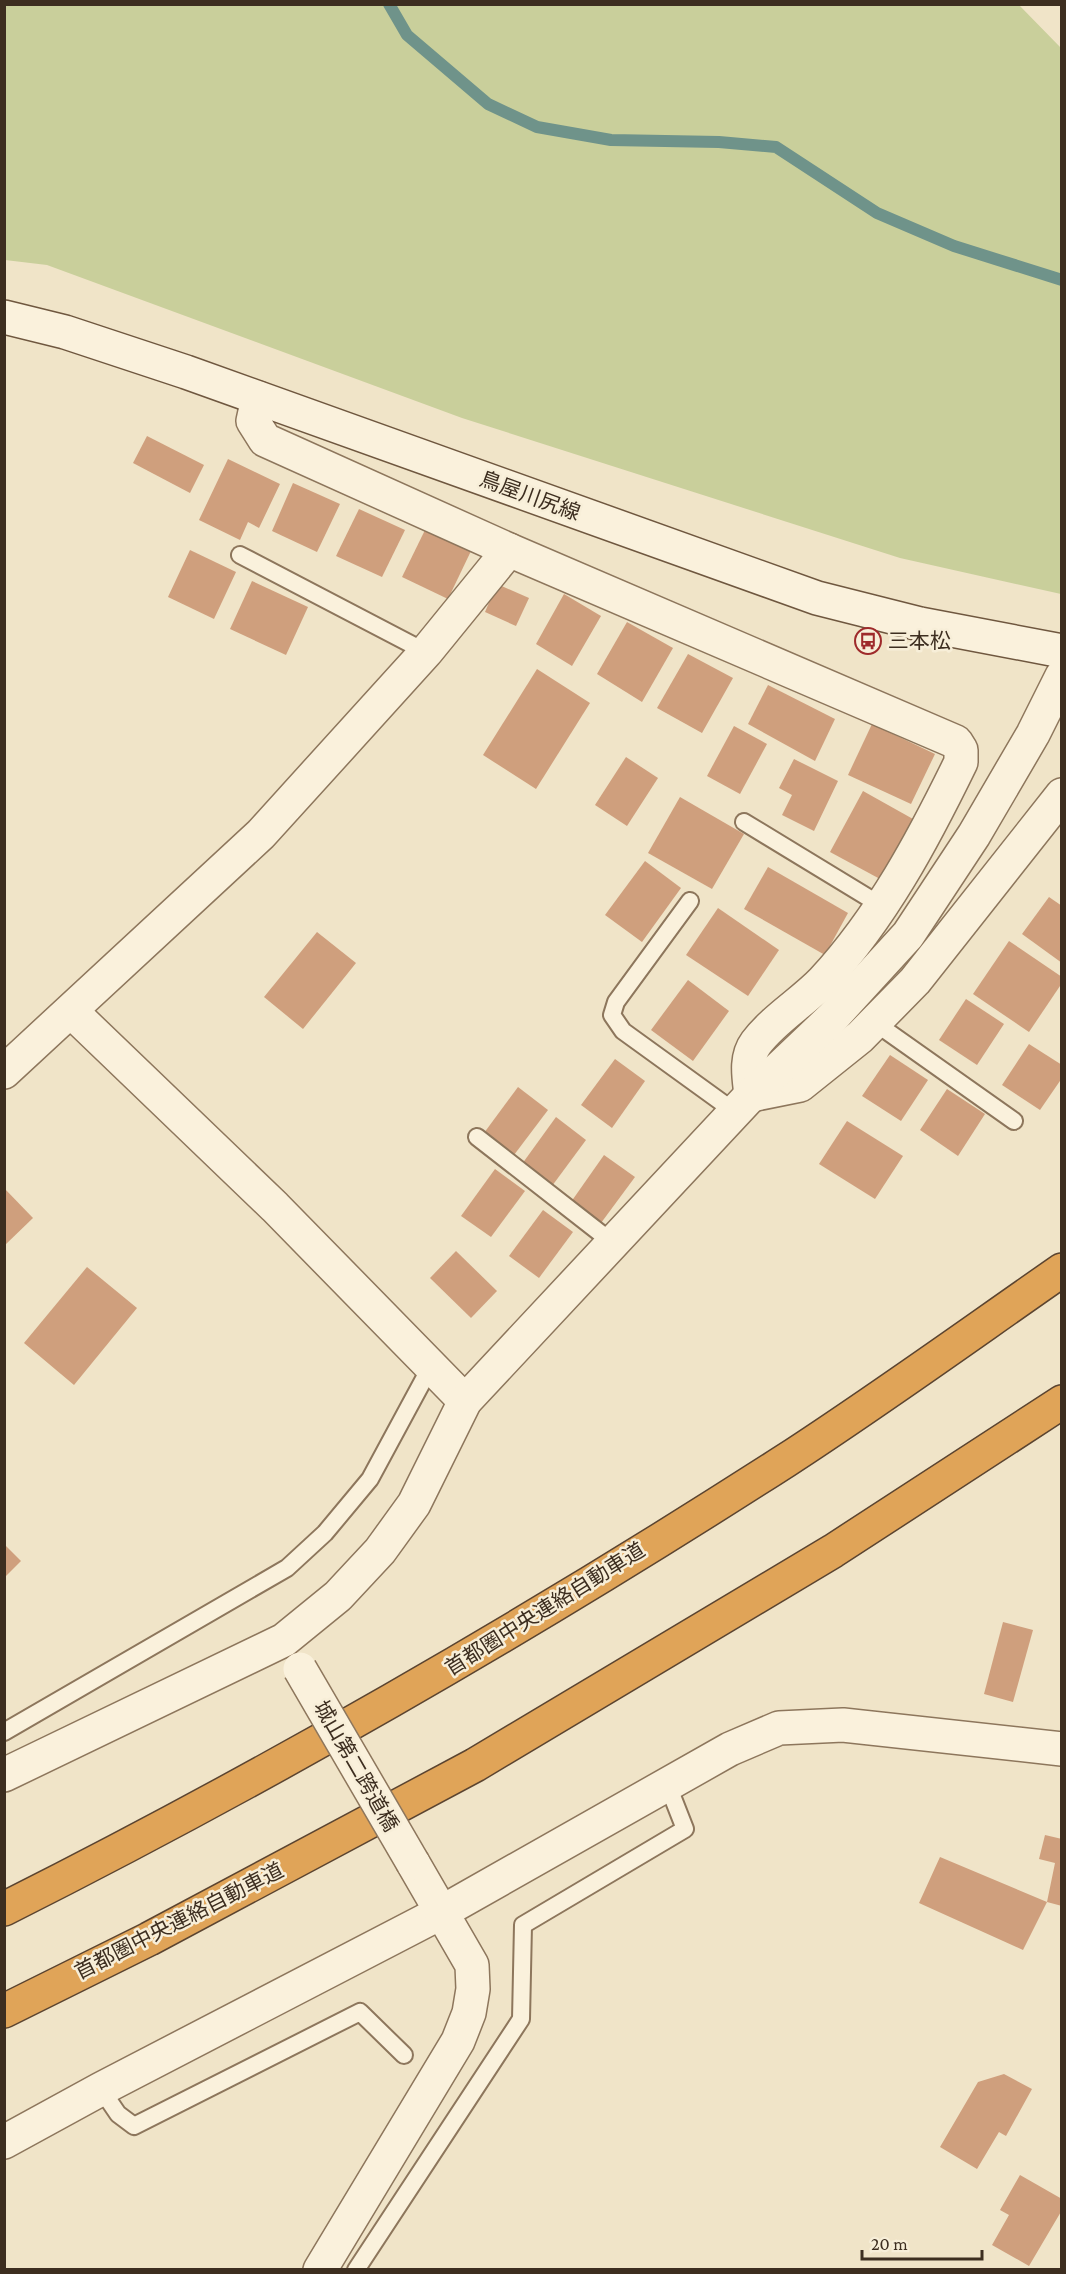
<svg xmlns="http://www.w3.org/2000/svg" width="1066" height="2274" viewBox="0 0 1066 2274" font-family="'Crimson Pro','Noto Sans JP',serif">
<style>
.green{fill:#c9cf9b}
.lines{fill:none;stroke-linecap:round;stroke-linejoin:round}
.stream{stroke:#6f938a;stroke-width:12}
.building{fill:#cf9f7d}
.lane-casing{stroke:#8d765c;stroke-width:20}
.street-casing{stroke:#8d765c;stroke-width:36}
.secondary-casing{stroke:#6f573f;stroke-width:36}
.highway-casing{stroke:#5b4430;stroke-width:36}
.lane{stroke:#faf1dc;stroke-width:16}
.street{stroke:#faf1dc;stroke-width:33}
.secondary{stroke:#faf1dc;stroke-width:33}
.highway{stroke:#e0a458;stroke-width:33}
.street-bridge-casing{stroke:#8d765c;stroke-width:36;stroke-linecap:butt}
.street-bridge{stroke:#faf1dc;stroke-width:33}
.labels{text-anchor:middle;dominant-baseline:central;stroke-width:5;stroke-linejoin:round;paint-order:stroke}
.street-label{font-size:21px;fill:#3d2e20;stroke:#f7eed8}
.poi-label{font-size:21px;fill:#3d2e20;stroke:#f7eed8;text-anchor:start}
</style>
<rect width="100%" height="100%" fill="#f0e4c8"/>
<path class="green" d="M5 4 1019 5 1061 48V594L900 558 462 418 47 265 5 260Z"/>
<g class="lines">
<path class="stream" d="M389 4 407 35 488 104 537 127 611 140 719 142 776 147 877 213 954 246 1062 280"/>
</g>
<g class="building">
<path d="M147 436 204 465 190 493 133 463Z"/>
<path d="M228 459 280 484 259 528 248 522 240 540 199 520Z"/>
<path d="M293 483 340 504 317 552 272 531Z"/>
<path d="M359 509 405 530 382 577 336 556Z"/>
<path d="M425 530 471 551 448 599 402 577Z"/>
<path d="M190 550 236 572 214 619 168 597Z"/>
<path d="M252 581 308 607 286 655 230 629Z"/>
<path d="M497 584 529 598 516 626 485 612Z"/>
<path d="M564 594 601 616 572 666 536 644Z"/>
<path d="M627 622 673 648 642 702 597 674Z"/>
<path d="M688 654 733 678 702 733 657 708Z"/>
<path d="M537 669 590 703 536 789 483 755Z"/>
<path d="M768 685 835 719 815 761 748 724Z"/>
<path d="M872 724 935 754 911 804 848 775Z"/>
<path d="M734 726 767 744 740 794 707 776Z"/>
<path d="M626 757 658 778 627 826 595 805Z"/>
<path d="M794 759 838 781 814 831 782 815 792 795 779 788Z"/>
<path d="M863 791 913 819 880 879 830 852Z"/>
<path d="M680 797 744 834 712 889 648 853Z"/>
<path d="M645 861 681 888 642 942 605 915Z"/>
<path d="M768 867 848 913 825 955 744 909Z"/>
<path d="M1049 897 1062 906V963L1022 934Z"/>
<path d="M718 908 779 950 748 996 686 955Z"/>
<path d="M317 932 356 963 303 1029 264 997Z"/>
<path d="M1009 941 1062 977V983L1029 1032 973 994Z"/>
<path d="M688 980 729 1011 693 1061 651 1030Z"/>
<path d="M966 999 1004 1024 977 1065 939 1040Z"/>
<path d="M1029 1044 1062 1065V1078L1040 1110 1002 1085Z"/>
<path d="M890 1055 928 1080 901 1121 862 1096Z"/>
<path d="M615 1059 645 1081 612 1128 581 1105Z"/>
<path d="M518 1087 548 1110 514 1155 484 1133Z"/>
<path d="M947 1089 985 1114 958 1156 920 1130Z"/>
<path d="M556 1117 586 1140 552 1186 522 1164Z"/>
<path d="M847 1121 903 1156 875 1199 819 1164Z"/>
<path d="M604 1155 635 1177 601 1223 571 1202Z"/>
<path d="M495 1169 525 1191 491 1237 461 1216Z"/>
<path d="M4 1188 33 1218 4 1246Z"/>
<path d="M543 1210 573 1232 539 1278 509 1256Z"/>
<path d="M456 1251 497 1291 471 1318 430 1278Z"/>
<path d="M87 1267 137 1308 74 1385 24 1343Z"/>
<path d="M4 1544 21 1561 4 1578Z"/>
<path d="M1003 1622 1033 1630 1013 1702 984 1694Z"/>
<path d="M1045 1835 1062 1839V1906L1047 1902 1023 1950 919 1903 940 1857 1047 1902 1055 1863 1039 1859Z"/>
<path d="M1004 2074 1032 2089 1006 2136 999 2132 977 2169 940 2147 978 2082Z"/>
<path d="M1020 2175 1062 2199V2210L1029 2266 992 2245 1009 2215 1000 2210Z"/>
</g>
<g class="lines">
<defs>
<g id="lane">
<path d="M240 555 426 652"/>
<path d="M744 822 882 906"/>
<path d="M690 901 616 1002 612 1015 623 1031 735 1112"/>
<path d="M874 1022 1014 1121"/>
<path d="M477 1137 613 1243"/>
<path d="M4 1732 287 1568 325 1533 370 1479 431 1366"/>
<path d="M101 2089 118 2114 134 2126 360 2012 404 2055"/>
<path d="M356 2270 521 2019 523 1925 685 1829 667 1783"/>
</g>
<g id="street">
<path d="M258 398 253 421 265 440 509 550 956 742 961 750V762C923 840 882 917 823 981 803 1002 774 1019 756 1043 745 1058 749 1077 751 1095"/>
<path d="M71 1011 275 1207 465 1401"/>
<path d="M4 1072 261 834 426 652 509 550"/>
<path d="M751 1095 800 1085 860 1037 915 981 1062 795"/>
<path d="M4 1775 284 1640 338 1596 380 1551 414 1504 465 1401 751 1095 833 1017 908 935 974 835 1033 734 1062 676"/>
<path d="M4 2142 101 2089 442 1912 730 1749 779 1728 843 1725 1062 1749"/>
<path d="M320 2270 458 2041 469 2013 473 1989 472 1965 413 1863"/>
</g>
<path id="secondary" d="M4 317 65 332 186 372 817 598 920 624 1062 651"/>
<g id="highway">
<path d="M4 1909C272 1774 533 1623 785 1461 879 1400 970 1334 1062 1270"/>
<path d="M4 2011 149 1939 475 1765 833 1551 1062 1402"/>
</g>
</defs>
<use href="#lane" class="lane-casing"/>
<use href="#street" class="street-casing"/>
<use href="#secondary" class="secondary-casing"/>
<use href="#highway" class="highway-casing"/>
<use href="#lane" class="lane"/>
<use href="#street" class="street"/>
<use href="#secondary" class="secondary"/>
<use href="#highway" class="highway"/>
<defs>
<path id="street-bridge" d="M300 1669 413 1863"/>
</defs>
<use href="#street-bridge" class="street-bridge-casing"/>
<use href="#street-bridge" class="street-bridge"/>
</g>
<defs>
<symbol id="bus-ring" viewBox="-11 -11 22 22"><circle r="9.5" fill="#f7eed8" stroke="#9e2a2b" stroke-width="1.5"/><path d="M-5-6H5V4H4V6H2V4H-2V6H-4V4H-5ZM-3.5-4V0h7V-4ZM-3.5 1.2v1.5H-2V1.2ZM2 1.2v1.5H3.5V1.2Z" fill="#9e2a2b"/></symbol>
</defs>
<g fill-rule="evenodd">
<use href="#bus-ring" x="853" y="626" width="30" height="30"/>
</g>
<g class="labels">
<g class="street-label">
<text transform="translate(530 496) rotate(20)">鳥屋川尻線</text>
<text transform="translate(545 1609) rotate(-32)">首都圏中央連絡自動車道</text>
<text transform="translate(356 1766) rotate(60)">城山第二跨道橋</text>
<text transform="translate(179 1921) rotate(-27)">首都圏中央連絡自動車道</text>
</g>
<g class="poi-label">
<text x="888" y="641">三本松</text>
</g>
</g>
<rect width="1066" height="2274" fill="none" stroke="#3d2e20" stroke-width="12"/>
<path d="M862 2250v9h120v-9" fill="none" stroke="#3d2e20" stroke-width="3"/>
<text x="871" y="2250" font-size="18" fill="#3d2e20" stroke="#f7eed8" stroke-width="4.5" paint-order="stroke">20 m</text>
</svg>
